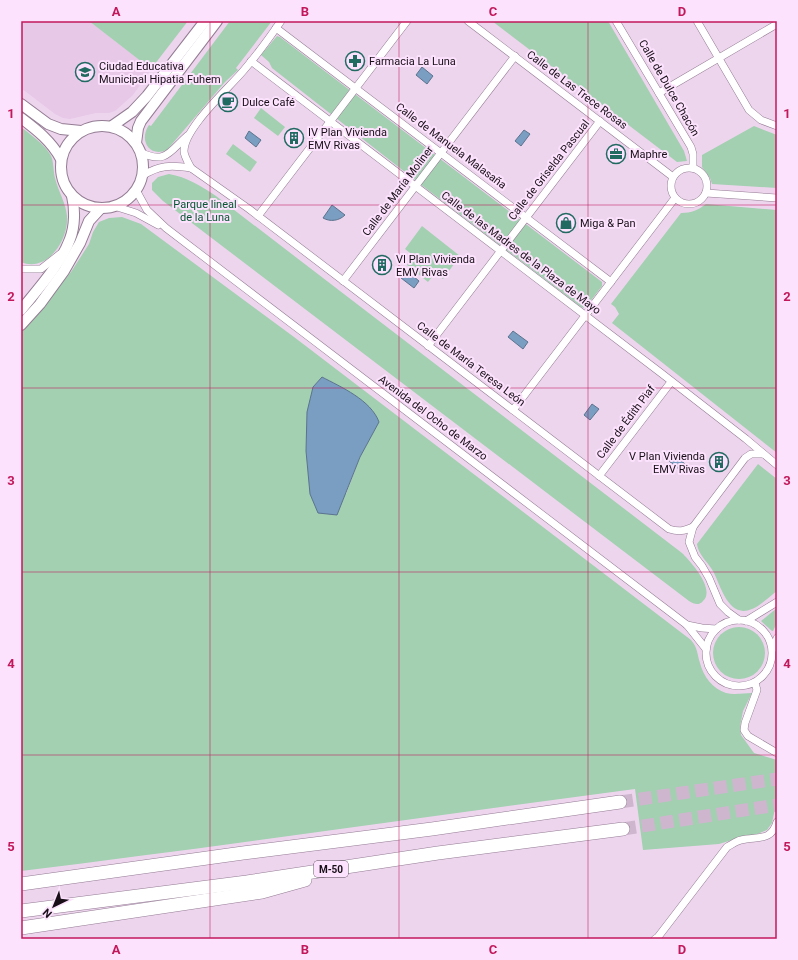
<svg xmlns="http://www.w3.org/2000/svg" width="798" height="960" viewBox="0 0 798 960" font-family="Roboto,sans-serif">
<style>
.built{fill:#e7c8e7}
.green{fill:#a2d0b1;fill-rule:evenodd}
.water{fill:#799ec1;stroke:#5c738e}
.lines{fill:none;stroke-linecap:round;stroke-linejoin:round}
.highway-tunnel{stroke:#ceb7ce;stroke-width:13;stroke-dasharray:13 6;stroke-linecap:butt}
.street-casing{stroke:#937c93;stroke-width:8}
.secondary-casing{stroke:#937c93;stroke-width:12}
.highway-casing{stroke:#937c93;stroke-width:14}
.street{stroke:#fff;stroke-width:7}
.secondary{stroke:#fff;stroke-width:10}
.highway{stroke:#fff;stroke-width:13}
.grid{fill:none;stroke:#c2185b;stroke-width:1;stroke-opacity:0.55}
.labels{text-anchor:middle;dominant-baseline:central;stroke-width:4;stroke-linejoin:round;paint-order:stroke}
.shield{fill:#fce2fc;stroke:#5c4e5c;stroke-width:1}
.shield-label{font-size:10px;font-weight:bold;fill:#180f18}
.poi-label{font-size:11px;fill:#180f18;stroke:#fce2fc;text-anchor:start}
.street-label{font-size:11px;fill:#180f18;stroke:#fce2fc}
.park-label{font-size:11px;fill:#045730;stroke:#fce2fc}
.neatline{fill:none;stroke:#c2185b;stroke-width:1.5}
.grid-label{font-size:13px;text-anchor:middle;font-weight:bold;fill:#c2185b}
</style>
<rect width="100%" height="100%" fill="#eed5ee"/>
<path class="built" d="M21 21H89L151 69 133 95 115 111 109 113H96L70 119 63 118 55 114 21 88Z"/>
<g class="green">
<path d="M89 21H188L151 69Z"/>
<path d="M230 21H272L236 68 238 70 225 82 167 150C148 158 139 139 149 125L151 126Z"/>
<path d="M492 21H608L684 151 687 161 677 162Z"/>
<path d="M277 36 280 37 602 282V286L586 307 584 308 581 307 424 187 272 68 269 62 261 55Z"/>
<path d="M261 108 285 127 278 136 254 118Z"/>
<path d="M754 126 777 135V188L712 184 710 178 702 167V155Z"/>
<path d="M21 127C31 135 43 143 50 154 54 160 53 171 55 178 58 191 66 203 67 216 69 240 47 273 21 262Z"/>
<path d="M233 144 257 162 250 172 226 154Z"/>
<path d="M169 174C187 177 201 186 216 196L682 553C690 561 716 589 703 601 699 606 694 604 689 601L163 201 152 190V183L158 177Z"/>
<path d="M706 204 777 210V453L612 323 619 314 615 307 611 304 681 213C692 213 698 210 706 204Z"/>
<path d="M122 217 141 224 294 337 691 640C698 648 697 654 700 663 703 676 713 689 726 693 734 695 744 693 752 693L743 711 740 727 741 735 754 753 777 760V799L772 823 767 830 755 835 745 836 719 844 643 850 635 789C430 816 226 846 21 871V331L71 272 89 244 93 232 99 222 109 218ZM322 377 366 404 379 422 360 457 346 494 313 387Z"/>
<path d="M422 226 460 256 443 279 435 273 428 282 407 265 414 256 405 249Z"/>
<path d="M758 464 777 479V591C769 597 760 606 752 609 729 619 721 587 714 573 709 563 698 555 697 544Z"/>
<path d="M777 608V623L773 631H772L761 621Z"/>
<circle cx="739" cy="653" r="26"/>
</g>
<g class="water">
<path d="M422 67 433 76 427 84 416 75Z"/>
<path d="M524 130 530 134 521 146 515 141Z"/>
<path d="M249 131 261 140 256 147 245 138Z"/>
<path d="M332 205 345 215C339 221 330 222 323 218Z"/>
<path d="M407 271 419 281 414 288 401 278Z"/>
<path d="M513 331 528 342 523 349 508 337Z"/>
<path d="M322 377C341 387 371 400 379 422L360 457 337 515 318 513 310 494 306 451 307 412 313 387Z"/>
<path d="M592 404 599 409 590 420 584 415Z"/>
<path d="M674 455 685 464 680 470 669 461Z"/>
</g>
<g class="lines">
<g class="highway-tunnel">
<path d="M620 802 777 779"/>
<path d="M623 829 777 805"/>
</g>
<defs>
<g id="street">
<path d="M468 21 673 177"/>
<path d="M616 21 691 147 693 154V168"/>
<path d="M697 21 749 110 761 120 777 126"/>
<path d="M276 28 611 282"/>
<path d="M251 61 661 373 746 439 777 465"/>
<path d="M659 93 777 24"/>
<path d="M140 152C166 165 170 151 187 136"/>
<circle cx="689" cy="186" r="18"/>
<path d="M191 168C189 164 184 156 184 151 184 128 229 88 244 70 256 56 270 37 281 21"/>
<path d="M142 176C159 165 171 165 191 168L249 209 669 529C679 532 684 531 693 527"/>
<path d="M136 190 147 210 166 228 687 625 706 649"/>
<path d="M706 193 777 198"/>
<path d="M114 206 136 213 158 225"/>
<path d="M258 216 407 21"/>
<path d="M21 269H41L60 254"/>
<path d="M343 281 515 56"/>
<path d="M428 346 600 121"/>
<path d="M513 410 675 198"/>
<path d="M599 476 671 382"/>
<circle cx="739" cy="653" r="33"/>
<path d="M739 620 728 612 720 604 709 578 702 566 695 557 689 542 693 527 745 458 751 454H763"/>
<path d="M746 621 777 602"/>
<path d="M687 625 702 628 716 629"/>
<path d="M773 649 777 638"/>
<path d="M755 683 757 690 745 723 744 730 748 736 777 753"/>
<path d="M655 939 658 937 727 847C731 845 736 841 741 840 758 836 771 842 777 822"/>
</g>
<g id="secondary">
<path d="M21 104 48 124 61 129 81 131"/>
<path d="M21 118C37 130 51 141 61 159"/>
<circle cx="102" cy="167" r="41"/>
<path d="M112 126 132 112 147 96 205 21"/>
<path d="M136 143 138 128 141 121 217 21"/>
<path d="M21 310C38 289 61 264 70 239 75 226 75 209 72 196"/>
<path d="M21 325 40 304 64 271 80 243 89 221 101 208"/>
</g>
<g id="highway">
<path d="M21 884 243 853 432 829 620 802"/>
<path d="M21 911 247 882 438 853 623 829"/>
<path d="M21 928 262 892 305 880"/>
</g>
</defs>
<use href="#street" class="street-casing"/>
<use href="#secondary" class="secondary-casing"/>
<use href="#highway" class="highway-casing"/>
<use href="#street" class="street"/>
<use href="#secondary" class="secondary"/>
<use href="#highway" class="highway"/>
</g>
<path class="grid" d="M210 21V939M399 21V939M588 21V939M21 205H777M21 388H777M21 572H777M21 755H777"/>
<defs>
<symbol id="pharmacy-ring" viewBox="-11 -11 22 22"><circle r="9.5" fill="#fce2fc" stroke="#216a62" stroke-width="1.5"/><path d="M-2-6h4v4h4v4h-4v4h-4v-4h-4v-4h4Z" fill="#216a62"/></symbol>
<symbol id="school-ring" viewBox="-11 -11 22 22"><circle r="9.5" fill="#fce2fc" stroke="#216a62" stroke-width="1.5"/><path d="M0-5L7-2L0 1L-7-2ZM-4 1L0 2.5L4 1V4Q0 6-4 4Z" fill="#216a62"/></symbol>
<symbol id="cafe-ring" viewBox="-11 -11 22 22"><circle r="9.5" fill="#fce2fc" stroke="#216a62" stroke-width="1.5"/><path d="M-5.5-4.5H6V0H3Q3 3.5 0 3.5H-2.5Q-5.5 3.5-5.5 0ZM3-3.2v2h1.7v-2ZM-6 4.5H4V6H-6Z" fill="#216a62"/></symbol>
<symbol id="building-ring" viewBox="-11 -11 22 22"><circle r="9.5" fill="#fce2fc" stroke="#216a62" stroke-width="1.5"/><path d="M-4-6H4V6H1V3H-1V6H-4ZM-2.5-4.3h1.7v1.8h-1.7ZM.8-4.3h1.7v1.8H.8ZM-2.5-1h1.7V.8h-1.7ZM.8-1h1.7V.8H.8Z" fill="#216a62"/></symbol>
<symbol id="office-ring" viewBox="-11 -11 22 22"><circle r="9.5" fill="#fce2fc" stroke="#216a62" stroke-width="1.5"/><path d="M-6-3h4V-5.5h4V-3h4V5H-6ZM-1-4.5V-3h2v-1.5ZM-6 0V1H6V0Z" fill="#216a62"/></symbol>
<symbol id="shop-ring" viewBox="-11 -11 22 22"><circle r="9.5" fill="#fce2fc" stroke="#216a62" stroke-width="1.5"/><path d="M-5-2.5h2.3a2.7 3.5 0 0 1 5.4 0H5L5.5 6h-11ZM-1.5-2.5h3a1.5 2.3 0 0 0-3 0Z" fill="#216a62"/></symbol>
</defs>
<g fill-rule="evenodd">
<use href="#pharmacy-ring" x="344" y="50" width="22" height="22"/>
<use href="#school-ring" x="74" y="61" width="22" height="22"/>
<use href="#cafe-ring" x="217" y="91" width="22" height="22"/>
<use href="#building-ring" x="283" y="127" width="22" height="22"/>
<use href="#office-ring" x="605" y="143" width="22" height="22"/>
<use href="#shop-ring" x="555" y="212" width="22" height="22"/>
<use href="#building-ring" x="371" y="254" width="22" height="22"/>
<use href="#building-ring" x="708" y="451" width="22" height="22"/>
</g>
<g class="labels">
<rect class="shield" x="314" y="861" width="34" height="16" rx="3"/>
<g class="shield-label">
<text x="331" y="869">M-50</text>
</g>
<g class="poi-label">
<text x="369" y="61">Farmacia La Luna</text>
<text x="99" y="66">Ciudad Educativa<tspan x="99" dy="13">Municipal Hipatia Fuhem</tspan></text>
<text x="242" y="102">Dulce Café</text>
<text x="308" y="132">IV Plan Vivienda<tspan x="308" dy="13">EMV Rivas</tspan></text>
<text x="630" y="154">Maphre</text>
<text x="580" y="223">Miga &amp; Pan</text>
<text x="396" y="259">VI Plan Vivienda<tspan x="396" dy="13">EMV Rivas</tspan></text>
<text x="705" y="456" text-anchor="end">V Plan Vivienda<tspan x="705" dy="13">EMV Rivas</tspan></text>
</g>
<g class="street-label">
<text transform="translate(669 88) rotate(60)">Calle de Dulce Chacón</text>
<text transform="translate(577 90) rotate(37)">Calle de Las Trece Rosas</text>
<text transform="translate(451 146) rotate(37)">Calle de Manuela Malasaña</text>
<text transform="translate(549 170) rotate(-52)">Calle de Griselda Pascual</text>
<text transform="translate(398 191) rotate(-53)">Calle de María Moliner</text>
<text transform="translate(521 253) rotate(37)">Calle de las Madres de la Plaza de Mayo</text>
<text transform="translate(471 364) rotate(37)">Calle de María Teresa León</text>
<text transform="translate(433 418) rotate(37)">Avenida del Ocho de Marzo</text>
<text transform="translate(626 422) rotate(-53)">Calle de Édith Piaf</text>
</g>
<g class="park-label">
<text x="205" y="204">Parque lineal<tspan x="205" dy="13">de la Luna</tspan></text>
</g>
</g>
<rect width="798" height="960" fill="none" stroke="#fce2fc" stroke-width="44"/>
<g transform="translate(54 906) rotate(223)" stroke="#fce2fc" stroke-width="3" paint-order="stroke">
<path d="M0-3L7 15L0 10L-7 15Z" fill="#180f18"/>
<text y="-6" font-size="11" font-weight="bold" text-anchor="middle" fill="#180f18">N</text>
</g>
<rect x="22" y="22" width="754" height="916" class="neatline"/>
<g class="grid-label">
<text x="116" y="16">A</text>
<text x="305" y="16">B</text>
<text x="493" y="16">C</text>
<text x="682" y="16">D</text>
<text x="11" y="118">1</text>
<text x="787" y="118">1</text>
<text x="11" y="301">2</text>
<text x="787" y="301">2</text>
<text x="11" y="485">3</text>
<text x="787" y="485">3</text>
<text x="11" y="668">4</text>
<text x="787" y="668">4</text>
<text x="11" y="851">5</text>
<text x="787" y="851">5</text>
<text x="116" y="954">A</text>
<text x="305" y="954">B</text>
<text x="493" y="954">C</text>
<text x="682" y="954">D</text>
</g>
</svg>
